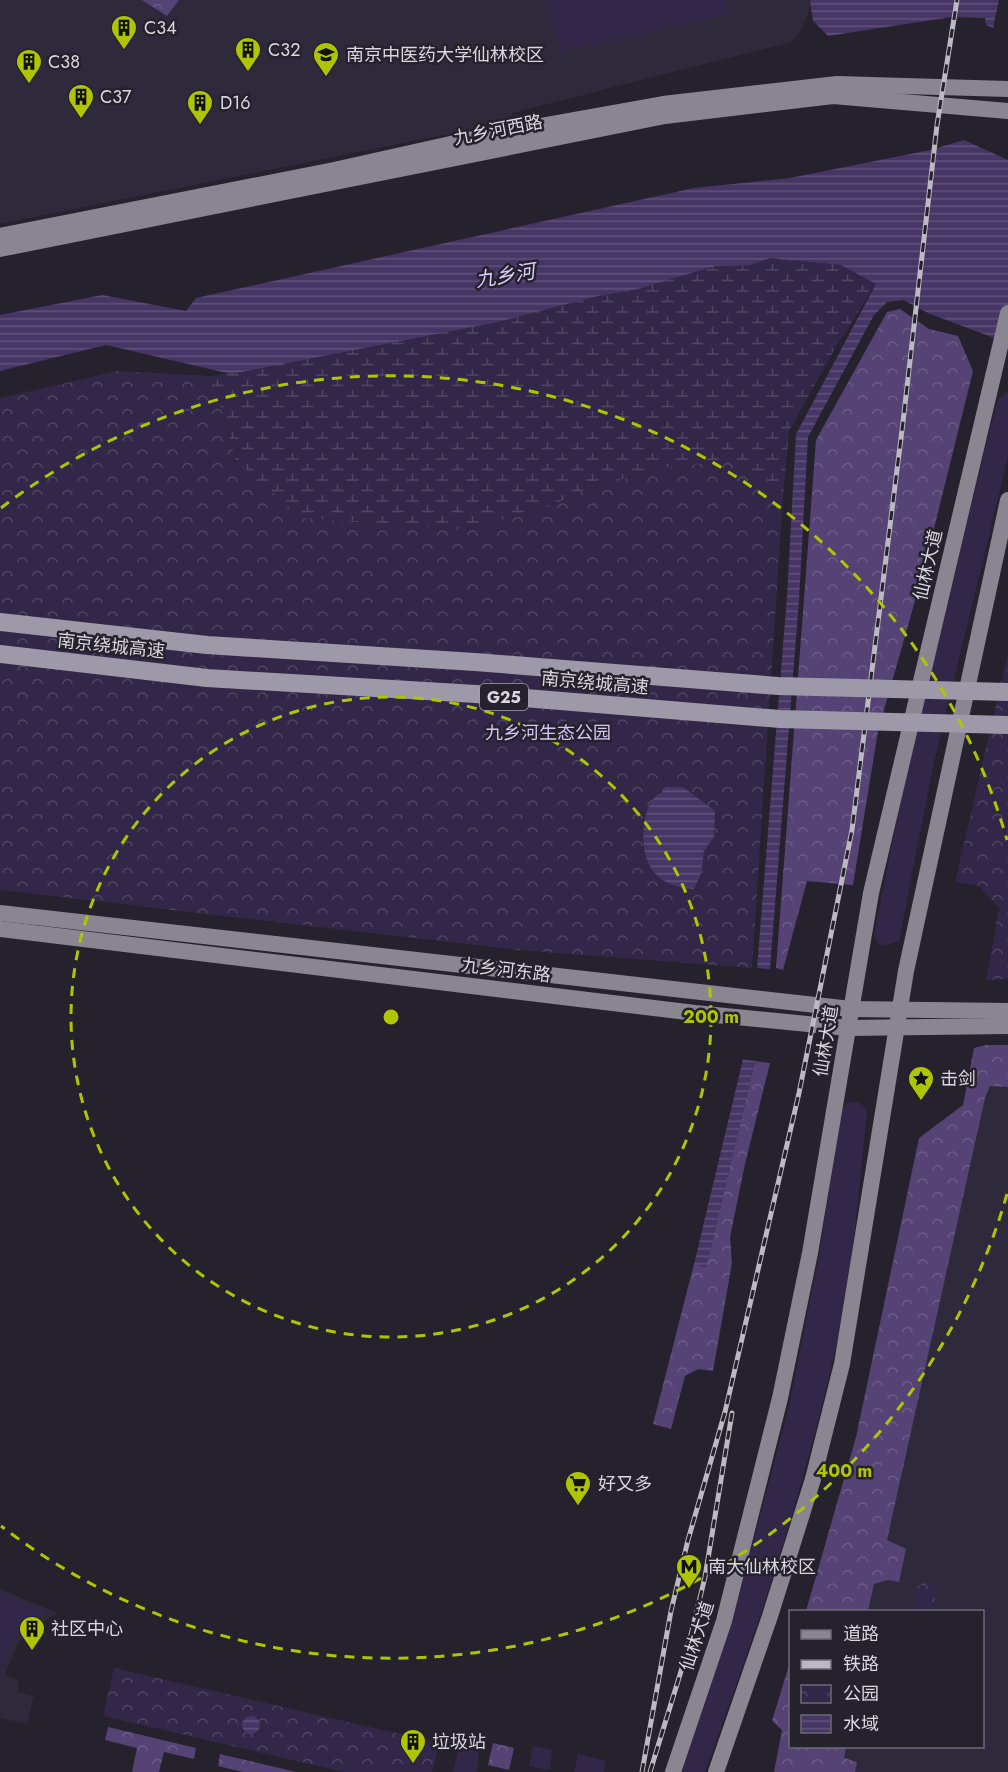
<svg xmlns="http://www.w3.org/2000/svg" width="1008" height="1772" viewBox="0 0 1008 1772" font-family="Jost,'Noto Sans SC',sans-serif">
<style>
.built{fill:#2e2a3b}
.grass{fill:#322748}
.forest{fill:url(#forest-crowns)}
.wetland{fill:url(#wetland-marsh)}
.park{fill:url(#park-crowns)}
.water{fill:url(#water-rules)}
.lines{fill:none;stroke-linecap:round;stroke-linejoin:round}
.major{stroke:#898692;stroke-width:16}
.rail-casing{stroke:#bcb9c2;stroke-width:5}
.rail{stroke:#25212d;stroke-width:3;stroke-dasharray:9;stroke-linecap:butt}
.highway-bridge{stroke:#9d99a8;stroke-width:18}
.ring{fill:none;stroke:#b0c501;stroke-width:3;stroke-dasharray:10 8}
.labels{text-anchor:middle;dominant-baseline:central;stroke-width:5;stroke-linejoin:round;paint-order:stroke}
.shield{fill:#25212d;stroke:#a3a0aa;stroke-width:1.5}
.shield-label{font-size:16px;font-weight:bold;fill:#d9d7df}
.poi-label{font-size:18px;fill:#d9d7df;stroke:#25212d;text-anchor:start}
.street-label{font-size:18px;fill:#d9d7df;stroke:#25212d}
.park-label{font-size:18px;fill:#d3c5f5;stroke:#25212d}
.water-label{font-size:20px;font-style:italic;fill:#dccefd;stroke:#25212d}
.centre{fill:#b0c501;stroke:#25212d;stroke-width:3}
.ring-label{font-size:18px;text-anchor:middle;font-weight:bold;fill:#b0c501;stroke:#25212d;stroke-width:5;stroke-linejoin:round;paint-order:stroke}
</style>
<defs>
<pattern id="forest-crowns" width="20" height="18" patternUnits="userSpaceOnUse" patternTransform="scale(1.5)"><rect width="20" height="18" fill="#544374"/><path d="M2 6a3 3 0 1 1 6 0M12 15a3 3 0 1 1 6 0" fill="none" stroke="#6c5d87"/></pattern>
<pattern id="wetland-marsh" width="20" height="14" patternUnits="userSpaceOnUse" patternTransform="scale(1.5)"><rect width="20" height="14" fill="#322748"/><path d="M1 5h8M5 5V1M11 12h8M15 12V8" fill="none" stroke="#4f4662"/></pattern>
<pattern id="park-crowns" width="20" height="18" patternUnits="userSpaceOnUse" patternTransform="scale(1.5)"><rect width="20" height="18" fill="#322748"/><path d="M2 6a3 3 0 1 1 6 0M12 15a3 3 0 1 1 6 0" fill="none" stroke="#4f4662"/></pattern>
<pattern id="water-rules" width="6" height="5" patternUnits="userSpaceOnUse" patternTransform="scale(1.5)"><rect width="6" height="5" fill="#463665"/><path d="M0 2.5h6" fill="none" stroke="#60527b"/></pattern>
</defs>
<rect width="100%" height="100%" fill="#25212d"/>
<g class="built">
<path d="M0 0H813L801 31 792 42 512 113 508 122 0 224Z"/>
<path d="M986 1045H1008V1772H822L828 1747 982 1746V1612L860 1611Z"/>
<path d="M0 1589 57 1613 36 1626 18 1643 5 1675 19 1680 18 1692 34 1696 27 1724 0 1718Z"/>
</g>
<g class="grass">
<path d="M548 0H725L728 15 559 52Z"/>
<path d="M1006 392 1008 393V457L934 762 899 941 885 946 878 943 874 935 909 757 997 401Z"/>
<path d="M849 1102C860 1101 866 1105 867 1115 858 1188 855 1260 839 1332 807 1483 758 1627 705 1772H682L732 1620 788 1411 819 1256 841 1110Z"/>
<path d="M0 1592 47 1612C16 1630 12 1639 0 1671Z"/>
<path d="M533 1746 553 1750 549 1770 529 1766Z"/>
<path d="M459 1747 479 1752 477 1772H453Z"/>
<path d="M578 1754 606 1761 604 1772H574Z"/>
</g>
<g class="forest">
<path d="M142 0H179L167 16Z"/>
<path d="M900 309 929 329 958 336 973 371 923 573 878 731 853 885 807 881 783 970 776 968 816 440 887 312Z"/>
<path d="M986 1045H1008V1087L990 1086 985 1098 887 1540 906 1549 899 1582 888 1580 874 1584 868 1611H806L856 1437 919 1138 963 1105 974 1048Z"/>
<path d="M755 1061 770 1063 745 1164 730 1237 732 1263 713 1371 698 1369 685 1376 671 1429 653 1424 694 1264 706 1267Z"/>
<path d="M790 1662V1746L846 1747 844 1758 857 1762 855 1772H774L782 1730 772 1721Z"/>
<path d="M108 1727 196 1748 194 1759 164 1752 159 1772H132L137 1748 105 1740Z"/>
<path d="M493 1743 514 1748 509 1770 488 1765Z"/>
<path d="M220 1754 296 1772H243L218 1766Z"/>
</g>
<path class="wetland" d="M770 258 841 265 876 284 834 350 789 431 783 497 728 461 668 467 590 488 537 512 457 530 301 518 236 461 212 376 498 322 598 296 638 289 717 266 751 265Z"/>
<g class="park">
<path d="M118 371 212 376 236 461 302 518 457 530 537 512 590 488 669 467 729 461 783 497 752 968 518 950 0 890V398Z"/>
<path d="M1008 653V979L986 980 999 908 979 886 955 882Z"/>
<path d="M923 1583H938L932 1611H912L917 1587Z"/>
<path d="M114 1668 439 1743 432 1772H344L103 1716Z"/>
</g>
<g class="water">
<path d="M810 0H999L993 28 986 25 985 18 952 17 828 36 813 21Z"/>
<path d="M964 140 1008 160V343L930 314 903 300 887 302 874 315 808 437 799 600 770 969 757 968 787 596 796 434 876 284 841 265 770 258 751 265 716 266 638 289 598 296 498 322 231 374 106 345 0 371V315L102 295 186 311 196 298 694 188 790 178 930 150Z"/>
<path d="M669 787H683L715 811 714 837 704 851 701 873 694 889C654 887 640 862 644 825 645 816 648 805 654 798 658 794 665 790 669 787Z"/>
<path d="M743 1059 755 1061 706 1268 694 1264Z"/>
<circle cx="251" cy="1725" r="9"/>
</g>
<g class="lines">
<g class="major">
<path d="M0 236 334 170 491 135 663 104 837 84 1008 89"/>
<path d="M0 249 665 116 833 96 1008 111"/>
<path d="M0 913 851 1009 1008 1011"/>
<path d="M0 929 695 1013 848 1028 1008 1026"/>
<path d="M673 1772 724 1621 780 1398 810 1253 871 893 1008 313"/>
<path d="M716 1772 770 1616 813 1479 842 1364 906 971 1008 500"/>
</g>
<defs>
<g id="rail">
<path d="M642 1772 671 1611 688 1540 725 1412 799 1093 852 830 903 422 937 125 957 0"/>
<path d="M650 1772 686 1655 705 1577 732 1413"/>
</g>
</defs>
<use href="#rail" class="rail-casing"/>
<use href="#rail" class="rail"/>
<g class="highway-bridge">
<path d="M0 622 207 645 475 662 778 686 1008 692"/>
<path d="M0 654 207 678 476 694 780 719 1008 725"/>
</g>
</g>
<g class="ring">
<circle cx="391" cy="1017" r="320"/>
<path d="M1007 1194A641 641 0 0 1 1 1526M1 508A641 641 0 0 1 1007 840"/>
</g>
<defs>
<symbol id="building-pin" viewBox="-11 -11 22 30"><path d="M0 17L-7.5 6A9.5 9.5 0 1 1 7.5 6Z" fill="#b0c501" stroke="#25212d"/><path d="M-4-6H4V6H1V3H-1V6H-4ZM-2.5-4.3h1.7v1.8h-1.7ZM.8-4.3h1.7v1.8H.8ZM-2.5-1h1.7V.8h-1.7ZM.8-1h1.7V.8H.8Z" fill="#111"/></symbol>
<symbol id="university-pin" viewBox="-11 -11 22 30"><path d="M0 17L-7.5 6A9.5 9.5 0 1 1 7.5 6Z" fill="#b0c501" stroke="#25212d"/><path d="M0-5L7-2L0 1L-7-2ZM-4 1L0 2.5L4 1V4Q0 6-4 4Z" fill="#111"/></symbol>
<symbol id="sight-pin" viewBox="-11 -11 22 30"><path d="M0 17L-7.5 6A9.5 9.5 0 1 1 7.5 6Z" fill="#b0c501" stroke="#25212d"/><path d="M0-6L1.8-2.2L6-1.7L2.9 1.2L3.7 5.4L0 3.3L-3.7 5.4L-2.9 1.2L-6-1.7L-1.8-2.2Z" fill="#111"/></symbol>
<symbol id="supermarket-pin" viewBox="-11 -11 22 30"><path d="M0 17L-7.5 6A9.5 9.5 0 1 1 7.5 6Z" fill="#b0c501" stroke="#25212d"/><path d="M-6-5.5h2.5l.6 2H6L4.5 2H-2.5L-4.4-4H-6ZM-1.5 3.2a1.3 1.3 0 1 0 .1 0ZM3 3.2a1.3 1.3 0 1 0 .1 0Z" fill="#111"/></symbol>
<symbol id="metro-pin" viewBox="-11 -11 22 30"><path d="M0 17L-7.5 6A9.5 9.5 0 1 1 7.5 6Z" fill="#b0c501" stroke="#25212d"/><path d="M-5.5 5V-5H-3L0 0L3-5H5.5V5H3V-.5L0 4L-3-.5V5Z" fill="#111"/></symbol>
</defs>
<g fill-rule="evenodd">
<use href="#building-pin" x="109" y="13" width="30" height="40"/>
<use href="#building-pin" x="233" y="35" width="30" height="40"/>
<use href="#university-pin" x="311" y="40" width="30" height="40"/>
<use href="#building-pin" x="14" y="47" width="30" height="40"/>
<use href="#building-pin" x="66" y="82" width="30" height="40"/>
<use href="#building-pin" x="185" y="88" width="30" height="40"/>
<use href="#sight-pin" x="906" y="1064" width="30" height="40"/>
<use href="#supermarket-pin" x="563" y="1469" width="30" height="40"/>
<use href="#metro-pin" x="674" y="1552" width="30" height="40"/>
<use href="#building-pin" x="17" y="1614" width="30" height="40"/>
<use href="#building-pin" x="398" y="1727" width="30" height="40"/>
</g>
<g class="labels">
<rect class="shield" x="480" y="684" width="48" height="26" rx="4.5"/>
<g class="shield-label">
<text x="504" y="697">G25</text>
</g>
<g class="poi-label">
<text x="144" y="28">C34</text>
<text x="268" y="50">C32</text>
<text x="346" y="55">南京中医药大学仙林校区</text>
<text x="48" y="62">C38</text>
<text x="100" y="97">C37</text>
<text x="220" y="103">D16</text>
<text x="940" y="1079">击剑</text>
<text x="598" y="1484">好又多</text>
<text x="708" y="1567">南大仙林校区</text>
<text x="51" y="1629">社区中心</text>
<text x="432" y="1742">垃圾站</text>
</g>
<g class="street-label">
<text transform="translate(498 130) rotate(-11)">九乡河西路</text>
<text transform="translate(928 565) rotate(-77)">仙林大道</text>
<text transform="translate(111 646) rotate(6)">南京绕城高速</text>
<text transform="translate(595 683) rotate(5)">南京绕城高速</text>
<text transform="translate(506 970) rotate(7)">九乡河东路</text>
<text transform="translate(826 1041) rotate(-81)">仙林大道</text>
<text transform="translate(697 1636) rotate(-72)">仙林大道</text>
</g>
<g class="park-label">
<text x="548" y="733">九乡河生态公园</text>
</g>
<g class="water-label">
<text transform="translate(505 276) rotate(-9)">九乡河</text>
</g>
</g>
<circle cx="391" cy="1017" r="9" class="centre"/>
<g class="ring-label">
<text x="711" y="1023">200 m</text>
<text x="844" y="1477">400 m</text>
</g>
<rect x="789" y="1610" width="195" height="138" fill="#25212d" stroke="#6d6a74" stroke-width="1.5"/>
<rect x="801" y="1630" width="30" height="9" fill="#898692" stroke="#6d6a74" stroke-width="1.5"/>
<text x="843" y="1640" font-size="18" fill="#d9d7df">道路</text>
<rect x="801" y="1660" width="30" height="9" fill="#bcb9c2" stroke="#6d6a74" stroke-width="1.5"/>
<text x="843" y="1670" font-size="18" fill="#d9d7df">铁路</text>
<rect x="801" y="1685" width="30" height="18" fill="url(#park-crowns)" stroke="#6d6a74" stroke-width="1.5"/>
<text x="843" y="1700" font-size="18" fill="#d9d7df">公园</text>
<rect x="801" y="1715" width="30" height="18" fill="url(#water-rules)" stroke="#6d6a74" stroke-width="1.5"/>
<text x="843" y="1730" font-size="18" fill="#d9d7df">水域</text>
</svg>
